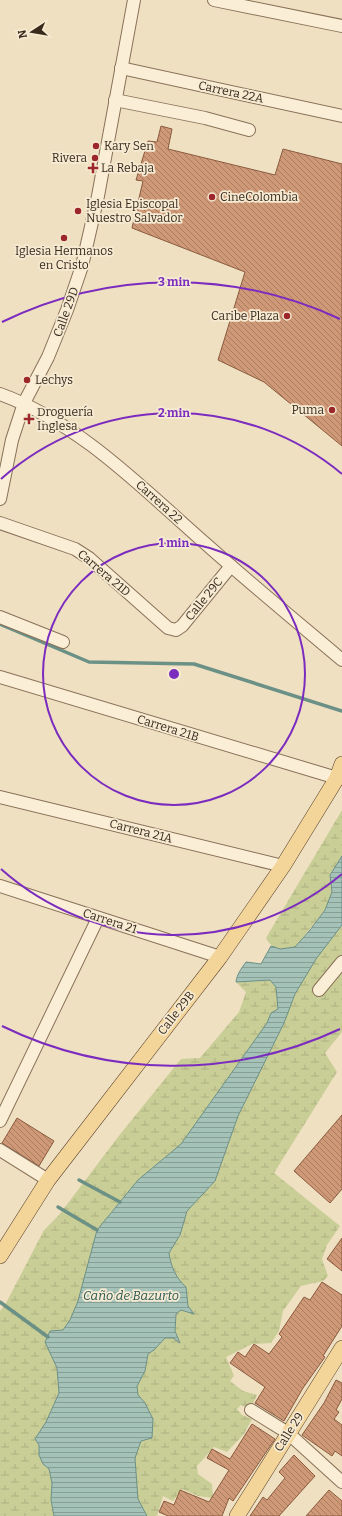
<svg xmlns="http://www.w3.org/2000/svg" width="342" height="1516" viewBox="0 0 342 1516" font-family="Bitter,serif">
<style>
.wetland{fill:url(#wetland-marsh)}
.water{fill:url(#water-rules);stroke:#6b9086}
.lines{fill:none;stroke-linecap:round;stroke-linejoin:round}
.stream{stroke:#6b9086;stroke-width:3.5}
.building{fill:url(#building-back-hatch);stroke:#8a5a3e}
.minor-casing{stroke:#8a7159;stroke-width:14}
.major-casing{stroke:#57402d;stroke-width:16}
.minor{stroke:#faeed6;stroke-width:12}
.major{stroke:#f4d599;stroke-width:15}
.ring{fill:none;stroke:#7b2cbf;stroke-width:2}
.poi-dot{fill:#9b272b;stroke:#f6ebd2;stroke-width:1.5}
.labels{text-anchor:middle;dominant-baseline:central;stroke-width:3.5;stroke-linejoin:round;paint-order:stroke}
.street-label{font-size:12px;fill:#392a1d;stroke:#f6ebd2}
.poi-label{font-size:12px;fill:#392a1d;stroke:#f6ebd2;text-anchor:start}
.water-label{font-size:13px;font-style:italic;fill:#2c5955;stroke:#f6ebd2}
.centre{fill:#7b2cbf;stroke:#f6ebd2;stroke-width:2}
.ring-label{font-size:12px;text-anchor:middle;font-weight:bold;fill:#7b2cbf;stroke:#f6ebd2;stroke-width:3.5;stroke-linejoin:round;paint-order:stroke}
</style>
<defs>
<pattern id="wetland-marsh" width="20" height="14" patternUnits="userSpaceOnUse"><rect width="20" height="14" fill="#c9ce96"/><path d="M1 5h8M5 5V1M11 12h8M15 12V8" fill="none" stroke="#adb181"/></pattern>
<pattern id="water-rules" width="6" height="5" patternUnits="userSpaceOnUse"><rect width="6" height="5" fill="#a5c2b8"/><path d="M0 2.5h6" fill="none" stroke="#879e95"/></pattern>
<pattern id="building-back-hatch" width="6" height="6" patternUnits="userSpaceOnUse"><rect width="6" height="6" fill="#cf9977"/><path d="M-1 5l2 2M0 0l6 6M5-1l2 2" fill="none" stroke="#a97d61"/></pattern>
</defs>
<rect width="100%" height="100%" fill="#efe0c2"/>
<g class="wetland">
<path d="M342 810V856L330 875 332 892 325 910 295 947C280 949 274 952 266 938Z"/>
<path d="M342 925V1032L325 1053 337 1072 274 1173 340 1226 327 1245 322 1259 328 1276 323 1281 301 1286 283 1311 279 1331 271 1343 252 1344 226 1357 234 1376 230 1381 243 1391 257 1395 250 1409 241 1405 237 1409 242 1415 252 1419 244 1434 227 1452 214 1447 197 1466 198 1474 212 1484 213 1498 198 1496 182 1489 173 1501 163 1496 157 1516H147L138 1499 135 1458 141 1440 145 1403 138 1395 137 1386 145 1371 148 1354 154 1350 165 1338H173L180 1342 175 1331 176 1314 181 1310 194 1314 188 1306 186 1287C176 1278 171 1267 169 1253L180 1235 187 1211 215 1181 238 1116 284 1023 295 994 316 959Z"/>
<path d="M270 980 276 987 278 1009 271 1013 267 1023 181 1144 138 1180 104 1221 78 1301 70 1320 63 1330 50 1331 45 1342 57 1368 59 1393 46 1422 35 1439 39 1445V1455L43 1464 49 1469 52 1483 51 1500 54 1516H0V1311L5 1305 44 1230 59 1215 118 1137 181 1059 200 1058 239 1012 246 992 236 982Z"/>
</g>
<path class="water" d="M342 856V925L316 959 295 994 284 1023 238 1116 215 1181 187 1211 180 1235 169 1253C171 1267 176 1278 186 1287L188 1306 194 1314 181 1310 176 1314 175 1331 180 1343 173 1338H165L154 1350 148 1354 145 1371 137 1386 138 1395 145 1403 153 1419 152 1438 141 1441 135 1458 137 1486 138 1499 147 1516H54L51 1500 52 1483 49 1469 43 1464 39 1455V1445L35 1439 46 1422 59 1393 57 1368 45 1342 50 1331 63 1330 70 1320 78 1301 97 1230 138 1180 181 1144 267 1023 271 1013 278 1009 276 987 270 980 236 982C237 974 241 969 246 962L261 964 271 946 280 949 295 947 310 930 325 910 332 892 330 875Z"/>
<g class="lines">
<g class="stream">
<path d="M0 624 89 662 194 664 342 711"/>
<path d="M79 1180 120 1202"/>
<path d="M58 1207 97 1230"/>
<path d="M0 1302 48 1337"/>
</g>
</g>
<g class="building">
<path d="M161 126 172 129 168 149 275 175 283 149 342 164V446L264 382 218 360 245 272 132 228 143 181 136 180 148 141 157 142Z"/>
<path d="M342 1115V1189L330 1203 294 1171Z"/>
<path d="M17 1118 54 1141 39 1166 2 1143Z"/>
<path d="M342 1238V1271L327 1259Z"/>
<path d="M322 1282 342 1295V1326L323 1356 325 1357 303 1388 284 1421 255 1403 265 1387 230 1363 238 1352 245 1357 254 1344 269 1354 282 1337 279 1334 304 1297 310 1300Z"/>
<path d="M336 1380 342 1383V1399L336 1410 339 1412 334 1419 342 1425V1456L335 1451 332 1456 302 1435 324 1403Z"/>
<path d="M252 1424 275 1439 233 1501 229 1498 222 1516H168L159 1512 164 1501 174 1505 180 1490 209 1502 229 1470 207 1458 212 1449 230 1459Z"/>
<path d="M294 1455 315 1476 279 1516H250L263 1497 267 1500 285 1478 279 1472Z"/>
<path d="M329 1490 342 1501V1516H306Z"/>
</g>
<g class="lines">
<defs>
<g id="minor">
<path d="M214 0 342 26"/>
<path d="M121 68 342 116"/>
<path d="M115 100 205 118 249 130"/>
<path d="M0 394C80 423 143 489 206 544 251 584 297 622 342 660"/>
<path d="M0 499 12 440 24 403 48 357 67 310 82 266 98 196 134 0"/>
<path d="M0 523 75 549 89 558 168 628 176 630 182 626 231 566"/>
<path d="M0 617 63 642"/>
<path d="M0 677 337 778"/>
<path d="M0 797 283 866"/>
<path d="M0 886 220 957"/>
<path d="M319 990 342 962"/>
<path d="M0 1121 98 918"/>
<path d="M0 1150 48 1180"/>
<path d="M251 1410 288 1433 342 1482"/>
</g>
<g id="major">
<path d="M0 1256 48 1180 220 957 283 866 337 778 342 764"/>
<path d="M237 1516 342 1348"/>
</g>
</defs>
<use href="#minor" class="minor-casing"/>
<use href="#major" class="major-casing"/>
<use href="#minor" class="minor"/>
<use href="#major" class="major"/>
</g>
<g class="ring">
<circle cx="174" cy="674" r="131"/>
<path d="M342 874A261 261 0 0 1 1 869M1 479A261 261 0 0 1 342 474"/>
<path d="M340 1029A392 392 0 0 1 2 1026M2 322A392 392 0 0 1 340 319"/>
</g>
<g class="poi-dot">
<circle cx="96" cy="146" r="4"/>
<circle cx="95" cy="158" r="4"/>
<path d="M91 162h4v4h4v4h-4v4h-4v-4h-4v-4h4z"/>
<circle cx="212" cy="197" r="4"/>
<circle cx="78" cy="211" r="4"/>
<circle cx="64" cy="238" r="4"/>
<circle cx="287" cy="316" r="4"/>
<circle cx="27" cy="380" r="4"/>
<circle cx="332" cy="410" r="4"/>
<path d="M27 413h4v4h4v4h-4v4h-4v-4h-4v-4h4z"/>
</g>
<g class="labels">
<g class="street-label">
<text transform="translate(231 92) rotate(12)">Carrera 22A</text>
<text transform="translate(66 312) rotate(-70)">Calle 29D</text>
<text transform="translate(159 502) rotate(42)">Carrera 22</text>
<text transform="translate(104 573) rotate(40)">Carrera 21D</text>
<text transform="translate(204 599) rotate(-51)">Calle 29C</text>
<text transform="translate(168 728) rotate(17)">Carrera 21B</text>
<text transform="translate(141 831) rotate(14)">Carrera 21A</text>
<text transform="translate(110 921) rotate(18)">Carrera 21</text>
<text transform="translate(176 1013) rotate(-52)">Calle 29B</text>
<text transform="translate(289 1432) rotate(-58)">Calle 29</text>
</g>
<g class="poi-label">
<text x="104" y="146">Kary Sen</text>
<text x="87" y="158" text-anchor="end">Rivera</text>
<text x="101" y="168">La Rebaja</text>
<text x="220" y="197">CineColombia</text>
<text x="86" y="204">Iglesia Episcopal<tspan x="86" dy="14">Nuestro Salvador</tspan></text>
<text x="64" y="251" text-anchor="middle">Iglesia Hermanos<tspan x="64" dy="14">en Cristo</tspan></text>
<text x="279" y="316" text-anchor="end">Caribe Plaza</text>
<text x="35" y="380">Lechys</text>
<text x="324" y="410" text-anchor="end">Puma</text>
<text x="37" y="412">Droguería<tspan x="37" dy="14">Inglesa</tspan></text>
</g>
<g class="water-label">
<text x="131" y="1295">Caño de Bazurto</text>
</g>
</g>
<circle cx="174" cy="674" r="6" class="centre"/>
<g class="ring-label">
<text x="174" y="286">3 min</text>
<text x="174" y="417">2 min</text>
<text x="174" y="547">1 min</text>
</g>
<g transform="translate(32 32) rotate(258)" stroke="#f6ebd2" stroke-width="3" paint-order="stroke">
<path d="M0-3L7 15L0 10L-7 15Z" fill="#392a1d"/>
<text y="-6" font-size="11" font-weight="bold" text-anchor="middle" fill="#392a1d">N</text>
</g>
</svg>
